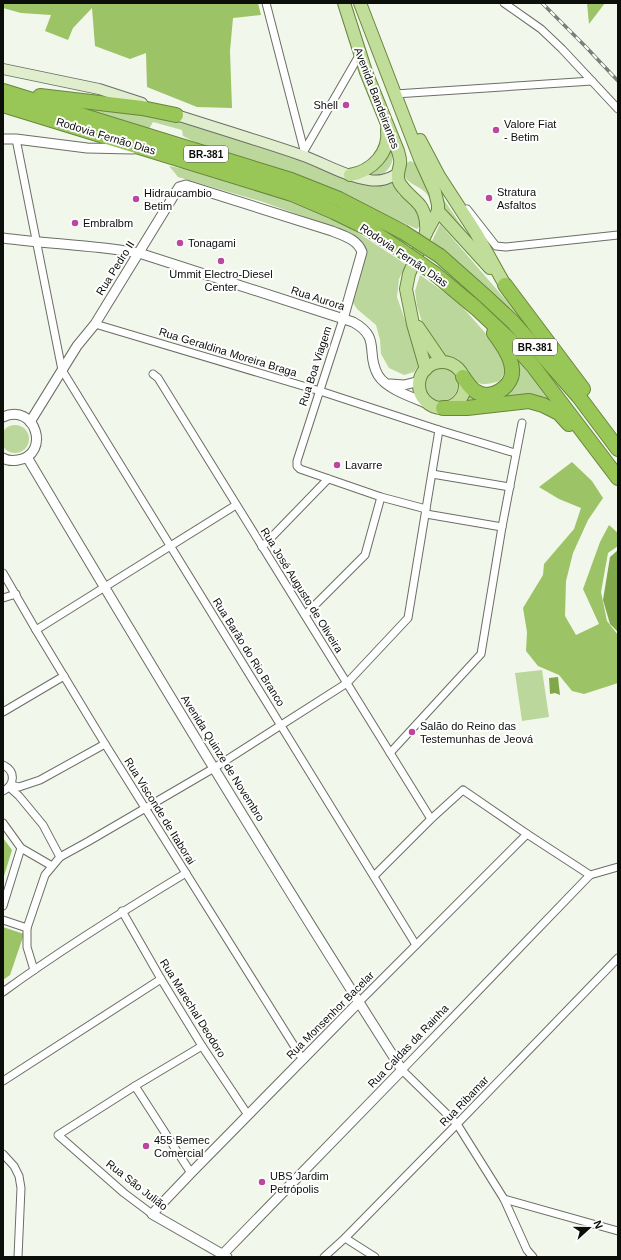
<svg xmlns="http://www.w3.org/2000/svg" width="621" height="1260" viewBox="0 0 621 1260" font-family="Helvetica,sans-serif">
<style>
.green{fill:#bcd79c}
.forest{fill:#9cc366}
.water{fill:#80a74a}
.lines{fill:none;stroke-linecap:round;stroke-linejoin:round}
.minor-casing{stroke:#6a6f65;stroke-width:9}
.tertiary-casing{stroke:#6a6f65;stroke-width:11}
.secondary-casing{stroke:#6a6f65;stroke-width:12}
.primary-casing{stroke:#67863c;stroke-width:14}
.motorway-casing{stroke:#67863c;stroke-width:16}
.minor{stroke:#fff;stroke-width:7}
.tertiary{stroke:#fff;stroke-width:9}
.secondary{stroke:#e0eecd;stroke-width:10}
.primary{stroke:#c1dd9a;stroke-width:12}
.motorway{stroke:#98c657;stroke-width:14}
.rail-casing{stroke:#7c7f78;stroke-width:3.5}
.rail{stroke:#fff;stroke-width:2;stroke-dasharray:6;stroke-linecap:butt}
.motorway-bridge-casing{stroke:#67863c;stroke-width:16;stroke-linecap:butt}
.motorway-bridge{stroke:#98c657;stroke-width:14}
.poi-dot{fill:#bb479f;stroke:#fff;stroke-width:1.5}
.labels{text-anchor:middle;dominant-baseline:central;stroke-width:4;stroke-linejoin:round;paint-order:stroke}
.shield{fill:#fff;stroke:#555654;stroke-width:1}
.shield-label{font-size:10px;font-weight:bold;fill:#0c0e0a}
.street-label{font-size:11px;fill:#0c0e0a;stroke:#fff}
.poi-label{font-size:11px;fill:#0c0e0a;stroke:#fff;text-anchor:start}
</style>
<rect width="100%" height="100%" fill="#f2f7ec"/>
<g class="green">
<path d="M73 105 179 120 281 154 363 184 391 182 399 195 415 205 423 218 421 225 417 229 321 186 276 169 232 154 204 147 183 136 182 130 153 122 149 129 110 116 85 110Z"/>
<path d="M391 148C395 162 391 167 381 176L370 174Z"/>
<path d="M411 161C422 166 429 191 432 203 430 199 428 195 425 192 418 185 399 181 404 167 406 164 407 162 411 161Z"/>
<path d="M169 166 207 173 293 201 343 223 398 259 406 265 399 279 397 297 412 340 421 363 414 372 404 375 389 368 381 354 380 340 376 325 357 309 352 301 365 249 352 234 263 202 178 177Z"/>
<path d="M442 197 482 256 445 216Z"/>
<path d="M440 224 532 330 556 363 482 284 432 241Z"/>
<path d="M420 275 458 302 488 336 505 359V371L500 381C472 390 474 378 458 359L443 357 423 325 417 306 415 291Z"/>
<path d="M512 353 546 394 552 404 464 405 470 393 499 395Z"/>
<circle cx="441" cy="384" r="17"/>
<circle cx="15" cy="439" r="14"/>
<path d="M542 670 549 717 522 721 515 673Z"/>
</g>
<g class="forest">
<path d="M3 3H258L261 15 233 18 230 51 232 108 197 107 147 87 146 53 130 59 95 46 92 8 73 28 68 40 45 31 51 15 21 13 3 8Z"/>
<path d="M587 3H605L589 24Z"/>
<path d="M572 462 592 481 603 498 588 520 573 553 566 581 565 616 576 635 599 624 583 589 600 542 609 525 618 533V546L608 553 601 592 607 621 618 635V683L584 694 572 691 559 675 538 666 526 651 527 632 523 608 543 575 544 564 574 529 581 508 559 499 539 487Z"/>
<path d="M3 838 12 850 3 879Z"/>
<path d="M3 927 24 934 10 975 3 980Z"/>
</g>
<g class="water">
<path d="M618 550V632L610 624 603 600 610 557Z"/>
<path d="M558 677 560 695 555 693 550 694 549 678Z"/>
</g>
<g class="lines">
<defs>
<g id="minor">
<path d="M266 3 304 150"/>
<path d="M504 3 541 29 562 49 618 109"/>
<path d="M395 94 592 81"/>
<path d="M16 139 62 370 416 945"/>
<path d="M304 151 360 54"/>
<path d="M467 209 496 246 506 247 618 235"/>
<path d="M343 319 297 461V466L300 469 381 497 426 509"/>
<path d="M95 324 320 391 439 430 515 453"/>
<path d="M153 374 158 378 431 819"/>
<path d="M432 474 510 487"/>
<path d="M426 514 502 527"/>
<path d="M262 547 328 479"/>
<path d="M3 573 36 630 105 744 303 1060"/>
<path d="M3 598 16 594"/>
<path d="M305 615 365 555 381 497"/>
<path d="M36 630 236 505"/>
<path d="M3 712 64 676"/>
<path d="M390 753 481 654 502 527 522 423"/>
<path d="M3 765C16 771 15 785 3 791"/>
<path d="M11 785 19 787 40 780 105 744"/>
<path d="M9 787 19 796 43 825 60 857 45 875 27 928V947L34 970"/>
<path d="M3 823 21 848 52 866"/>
<path d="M60 857 89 841 214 768 347 683 408 618 439 430"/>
<path d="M374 876 431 819 463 790 527 834 590 875"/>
<path d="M3 906 21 848"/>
<path d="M122 911 161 979 202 1046 248 1115"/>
<path d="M3 920 27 928"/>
<path d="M3 992C62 949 123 911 186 873"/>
<path d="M359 1002 527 834"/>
<path d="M3 1081 161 979"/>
<path d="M135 1086 191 1173"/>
<path d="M3 1154 14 1166 19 1176 21 1188 18 1257"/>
<path d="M504 1199 618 1231"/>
<path d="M152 1214 124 1193 58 1135 135 1086 202 1046"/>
<path d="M345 1238 375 1257"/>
<path d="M324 1257 345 1238 457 1124 618 958"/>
<path d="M533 1257 527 1250 504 1199 457 1124 402 1070 590 875 618 867"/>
</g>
<g id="tertiary">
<path d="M3 139H16L87 148 133 149"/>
<path d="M3 238C48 244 94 245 139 253L353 322C382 338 365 353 378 375 387 390 415 398 431 405"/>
<path d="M390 384 404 385 420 381"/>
<path d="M3 417C36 402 51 455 18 460 13 461 8 461 3 458"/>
<path d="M30 422 77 346 95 324 179 187 186 185 332 231C344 236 357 239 362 252L343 319"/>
<path d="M27 457C149 663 273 868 402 1070L223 1254"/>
<path d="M227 1257 152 1214 191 1173 359 1002"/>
</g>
<g id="secondary">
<path d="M3 69 99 89 142 103"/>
<path d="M170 113C214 127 257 140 301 155 322 162 346 177 369 180 380 182 388 179 397 174"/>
</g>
<g id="primary">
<path d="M344 3 366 72 398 151C399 155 401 160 400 164 399 171 396 175 399 182 403 190 410 195 416 201 425 209 427 221 426 233"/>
<path d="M360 3 420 159 435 192 438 205V211L426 233 409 274 406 289 413 324 426 369"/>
<path d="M420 140 439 176 476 233 505 285"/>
<path d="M350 175C372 171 390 153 387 129"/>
<path d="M438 211 490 268"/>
<path d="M418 327 442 362"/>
<circle cx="442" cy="385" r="23"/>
</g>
<g id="motorway">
<path d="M3 91 291 180 339 199 403 232"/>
<path d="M40 96 142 108 176 115"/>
<path d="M3 105 292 194 334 212 369 229 398 248"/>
<path d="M440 256 485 296 513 322 579 397 618 449"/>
<path d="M434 273 476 308 510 340 533 366 618 478"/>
<path d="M505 285 583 389"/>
<path d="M463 377C466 381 470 388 475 391 490 402 514 387 512 369 511 356 501 343 494 333"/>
<path d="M443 408H467L529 401 543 405 559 413 569 424"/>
</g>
</defs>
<use href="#minor" class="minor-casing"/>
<use href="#tertiary" class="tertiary-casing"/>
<use href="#secondary" class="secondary-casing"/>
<use href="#primary" class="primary-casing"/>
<use href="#motorway" class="motorway-casing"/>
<use href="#minor" class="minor"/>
<use href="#tertiary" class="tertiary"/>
<use href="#secondary" class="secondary"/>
<use href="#primary" class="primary"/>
<use href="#motorway" class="motorway"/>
<defs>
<path id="rail" d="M542 3 585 46 618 81"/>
</defs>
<use href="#rail" class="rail-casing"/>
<use href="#rail" class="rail"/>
<defs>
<g id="motorway-bridge">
<path d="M403 232 440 256"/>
<path d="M398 248 434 273"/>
</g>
</defs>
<use href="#motorway-bridge" class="motorway-bridge-casing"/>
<use href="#motorway-bridge" class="motorway-bridge"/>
</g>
<g class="poi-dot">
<circle cx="346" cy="105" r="4"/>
<circle cx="496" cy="130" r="4"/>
<circle cx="489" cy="198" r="4"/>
<circle cx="136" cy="199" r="4"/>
<circle cx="75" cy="223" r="4"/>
<circle cx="180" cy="243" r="4"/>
<circle cx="221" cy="261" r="4"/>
<circle cx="337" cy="465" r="4"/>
<circle cx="412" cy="732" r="4"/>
<circle cx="146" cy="1146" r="4"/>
<circle cx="262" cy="1182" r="4"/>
</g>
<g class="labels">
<g class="shield">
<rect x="184" y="146" width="44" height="16" rx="3"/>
<rect x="513" y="339" width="44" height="16" rx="3"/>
</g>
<g class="shield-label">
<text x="206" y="154">BR-381</text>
<text x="535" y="347">BR-381</text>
</g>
<g class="street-label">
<text transform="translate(377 98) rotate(69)">Avenida Bandeirantes</text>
<text transform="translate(106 136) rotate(17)">Rodovia Fernão Dias</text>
<text transform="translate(404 255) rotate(34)">Rodovia Fernão Dias</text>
<text transform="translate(115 268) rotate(-58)">Rua Pedro II</text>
<text transform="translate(318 298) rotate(18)">Rua Aurora</text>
<text transform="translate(228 352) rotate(17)">Rua Geraldina Moreira Braga</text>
<text transform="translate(315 366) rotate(-72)">Rua Boa Viagem</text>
<text transform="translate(302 590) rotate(58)">Rua José Augusto de Oliveira</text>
<text transform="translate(249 652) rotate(58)">Rua Barão do Rio Branco</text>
<text transform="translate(223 758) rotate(58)">Avenida Quinze de Novembro</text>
<text transform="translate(160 811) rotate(58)">Rua Visconde de Itaborai</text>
<text transform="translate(193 1008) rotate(58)">Rua Marechal Deodoro</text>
<text transform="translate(330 1015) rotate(-45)">Rua Monsenhor Bacelar</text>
<text transform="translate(408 1046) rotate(-46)">Rua Caldas da Rainha</text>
<text transform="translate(464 1101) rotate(-46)">Rua Ribamar</text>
<text transform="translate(137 1185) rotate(38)">Rua São Julião</text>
</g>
<g class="poi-label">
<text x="338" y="105" text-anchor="end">Shell</text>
<text x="504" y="124">Valore Fiat<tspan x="504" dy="13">- Betim</tspan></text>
<text x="497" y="192">Stratura<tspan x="497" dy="13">Asfaltos</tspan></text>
<text x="144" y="193">Hidraucambio<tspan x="144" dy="13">Betim</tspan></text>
<text x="83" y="223">Embralbm</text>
<text x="188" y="243">Tonagami</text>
<text x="221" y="274" text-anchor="middle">Ummit Electro-Diesel<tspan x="221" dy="13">Center</tspan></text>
<text x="345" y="465">Lavarre</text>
<text x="420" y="726">Salão do Reino das<tspan x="420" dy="13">Testemunhas de Jeová</tspan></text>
<text x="154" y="1140">455 Bemec<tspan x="154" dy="13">Comercial</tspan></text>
<text x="270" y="1176">UBS Jardim<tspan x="270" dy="13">Petrópolis</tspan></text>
</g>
</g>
<rect width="621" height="1260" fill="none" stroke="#0c0e0a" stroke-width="8"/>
<g transform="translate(589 1228) rotate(69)" stroke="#ffffff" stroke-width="3" paint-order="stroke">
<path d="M0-3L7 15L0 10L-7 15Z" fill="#0c0e0a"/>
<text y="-6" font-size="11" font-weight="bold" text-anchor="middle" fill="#0c0e0a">N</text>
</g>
</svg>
